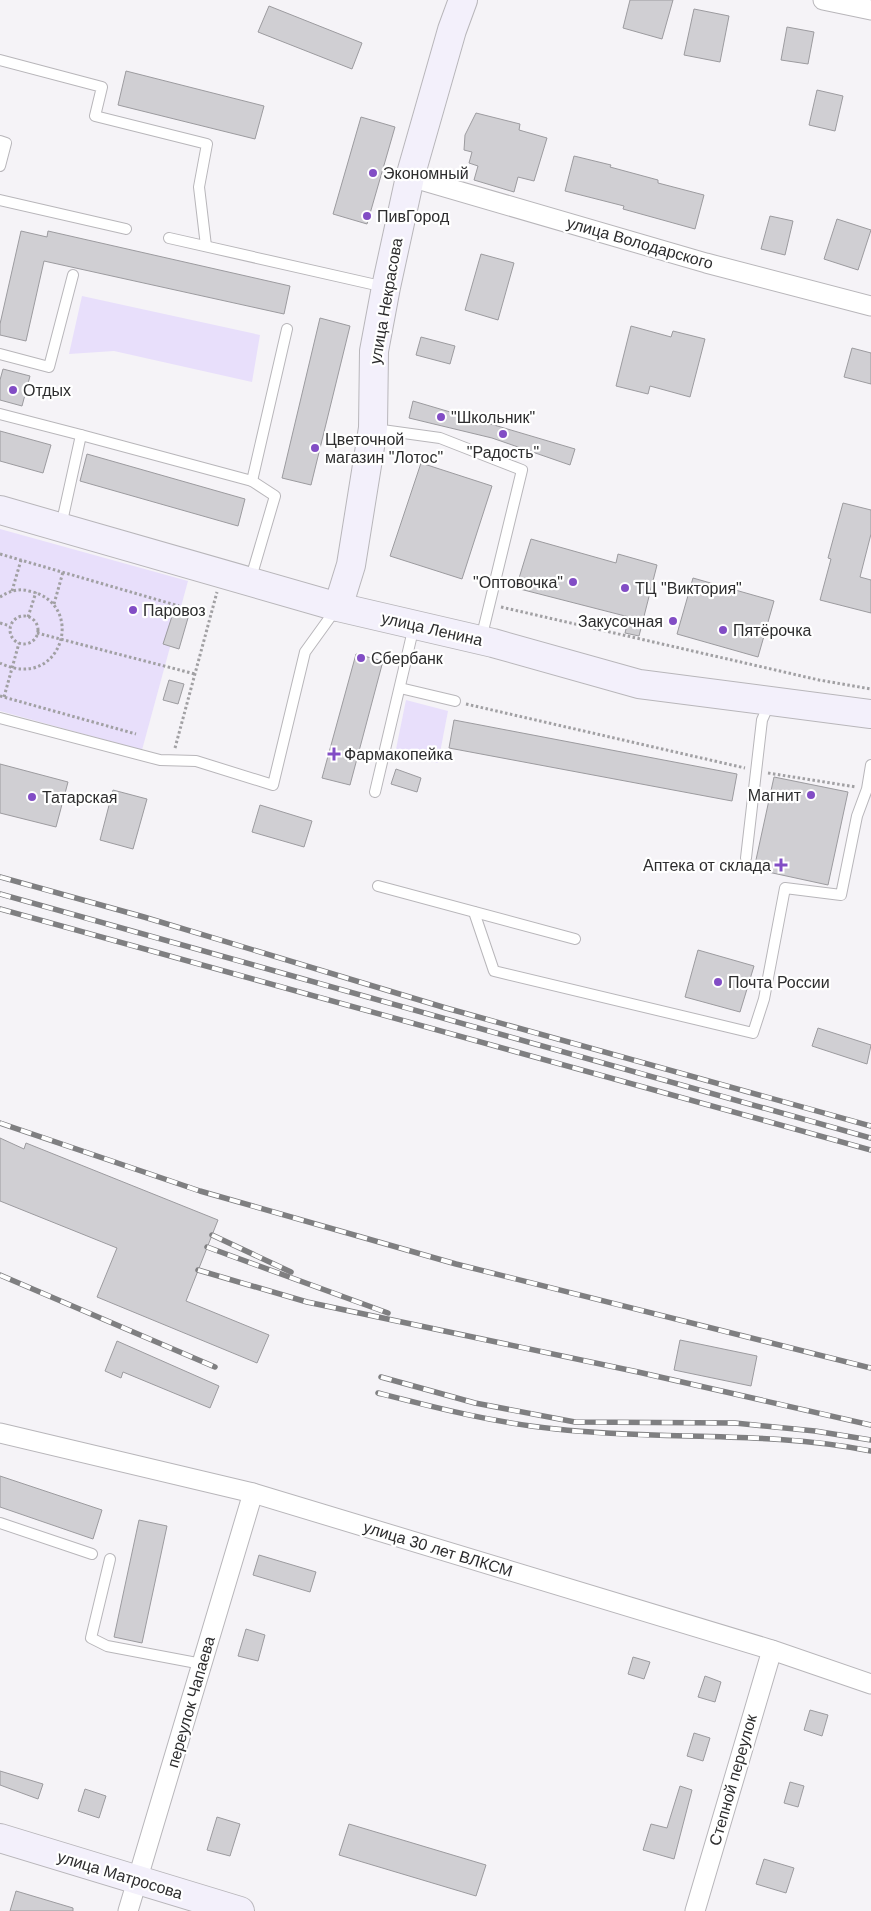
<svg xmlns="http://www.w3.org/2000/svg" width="871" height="1911" viewBox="0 0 871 1911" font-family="Helvetica,sans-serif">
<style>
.green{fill:#e8dffb}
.building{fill:#d0cfd3;stroke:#9c9b9f}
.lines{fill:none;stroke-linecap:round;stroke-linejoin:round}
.lane-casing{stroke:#b8b6ba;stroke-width:12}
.street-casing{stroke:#b8b6ba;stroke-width:21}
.secondary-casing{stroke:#b8b6ba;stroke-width:30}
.path{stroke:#a1a0a3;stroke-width:3;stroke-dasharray:2.5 2.5;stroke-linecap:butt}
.lane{stroke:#fff;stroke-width:10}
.street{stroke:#fff;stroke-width:19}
.secondary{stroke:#f3f0fb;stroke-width:28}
.rail-casing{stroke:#7f7f81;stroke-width:5.5}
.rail{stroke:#fff;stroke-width:4;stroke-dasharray:11;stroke-linecap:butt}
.poi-dot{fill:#824dc5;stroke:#fff;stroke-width:2}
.labels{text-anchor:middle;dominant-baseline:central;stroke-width:4.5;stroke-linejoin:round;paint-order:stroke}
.poi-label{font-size:16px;fill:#2d2d2e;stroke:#fff;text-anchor:start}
.street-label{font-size:16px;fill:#2d2d2e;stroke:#fff}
</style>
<rect width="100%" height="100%" fill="#f5f3f7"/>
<g class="green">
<path d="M82 296 260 335 252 382 114 351 69 354Z"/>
<path d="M0 529 188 581 142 750 0 711Z"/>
<path d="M406 700 448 711 438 763 395 754Z"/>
</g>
<g class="building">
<path d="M630 0H673L662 39 623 28Z"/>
<path d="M269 6 362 43 352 69 258 32Z"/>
<path d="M694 9 729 16 720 62 684 55Z"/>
<path d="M787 27 814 32 808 64 781 60Z"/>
<path d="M126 71 264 106 255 139 118 105Z"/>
<path d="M817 90 843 96 835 131 809 125Z"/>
<path d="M476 113 520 124 519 130 547 138 534 181 518 177 514 192 474 180 478 166 469 163 472 152 464 150 465 135Z"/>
<path d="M361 117 395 127 367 224 333 214Z"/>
<path d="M574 156 611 165 610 167 658 180V183L704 195 695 229 623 209 624 206 565 191Z"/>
<path d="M770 216 793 221 785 255 761 249Z"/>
<path d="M837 219 871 230 858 270 824 259Z"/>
<path d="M21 231 47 237 48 231 290 286 284 314 44 261 26 341 0 335V324Z"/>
<path d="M481 254 514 263 498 320 465 310Z"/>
<path d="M320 318 350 326 311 485 282 478Z"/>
<path d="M631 326 671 337 673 331 705 339 690 397 650 386 648 394 616 386Z"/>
<path d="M421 337 455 346 450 364 416 355Z"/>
<path d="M852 348 871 353V384L844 377Z"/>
<path d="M3 369 30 376 22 406 0 400V380Z"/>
<path d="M413 401 575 449 570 465 492 438 409 418Z"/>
<path d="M0 431 51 445 43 473 0 461Z"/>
<path d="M87 454 245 499 238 526 80 481Z"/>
<path d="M421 463 492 486 462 579 390 556Z"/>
<path d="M843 503 871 510V534L860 577 871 580V613L820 600 831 559 828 558Z"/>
<path d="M531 539 616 563 618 554 657 565 639 636 625 633 629 617 516 588Z"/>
<path d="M693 578 774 601 758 657 677 634Z"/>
<path d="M175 607 190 611 179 649 163 644Z"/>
<path d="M356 654 383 661 350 785 322 778Z"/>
<path d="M169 680 184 684 178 704 163 700Z"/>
<path d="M454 720 737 774 732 801 449 748Z"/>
<path d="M0 764 68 782 56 827 0 813Z"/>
<path d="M396 769 421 778 417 792 391 784Z"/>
<path d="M774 777 848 792 828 885 754 869Z"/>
<path d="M113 790 147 799 133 849 100 840Z"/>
<path d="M260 805 312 821 304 847 252 832Z"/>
<path d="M698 950 754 966 740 1012 685 997Z"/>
<path d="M818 1028 871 1045 867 1064 812 1046Z"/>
<path d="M0 1138 24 1149 26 1143 218 1220 186 1301 269 1335 257 1363 97 1297 117 1248 0 1201Z"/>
<path d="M680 1340 757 1356 751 1386 674 1370Z"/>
<path d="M117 1341 219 1386 210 1408 123 1372 121 1378 105 1371Z"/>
<path d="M0 1476 102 1510 93 1539 0 1507Z"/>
<path d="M139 1520 167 1526 142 1643 114 1637Z"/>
<path d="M259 1555 316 1572 310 1592 253 1575Z"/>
<path d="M246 1629 265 1635 258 1661 238 1656Z"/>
<path d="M633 1657 650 1662 644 1679 628 1674Z"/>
<path d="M705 1676 721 1682 715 1702 698 1697Z"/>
<path d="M810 1710 828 1715 822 1736 804 1730Z"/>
<path d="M694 1733 710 1738 703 1761 687 1756Z"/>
<path d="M0 1771 43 1784 38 1799 0 1785Z"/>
<path d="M790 1782 804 1786 798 1807 784 1803Z"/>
<path d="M680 1786 692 1790 674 1859 643 1850 651 1824 667 1828Z"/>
<path d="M85 1789 106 1796 99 1818 78 1811Z"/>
<path d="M217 1817 240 1824 230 1856 207 1850Z"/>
<path d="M349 1824 486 1865 476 1896 339 1855Z"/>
<path d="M764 1859 794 1868 786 1893 756 1884Z"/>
<path d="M16 1891 73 1908V1911H10Z"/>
</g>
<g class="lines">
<defs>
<g id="lane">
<path d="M0 60 102 87 95 116 207 144 199 187 206 246"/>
<path d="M0 141 6 143 0 166"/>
<path d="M0 200 126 229"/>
<path d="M169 238 385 287"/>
<path d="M0 354 49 367 73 275"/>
<path d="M0 414 81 435"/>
<path d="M375 429 440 438 522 470 481 639"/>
<path d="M61 526 81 435 252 481 287 329"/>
<path d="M250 581 275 496 252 481"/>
<path d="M400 688 455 701"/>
<path d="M0 718 160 760 196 761 273 785 305 652 336 609"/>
<path d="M375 792 414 626"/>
<path d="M746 858 762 720 770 702"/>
<path d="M378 886 575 939"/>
<path d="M474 912 494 971 753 1033 764 999 785 888 841 895 857 816 867 789 871 765"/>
<path d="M0 1523 92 1554"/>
<path d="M110 1559 91 1638 107 1646 202 1664"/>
</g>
<g id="street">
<path d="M823 0 871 10"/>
<path d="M410 177 706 263 871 306"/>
<path d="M0 1433 253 1493 772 1650 871 1684"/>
<path d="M128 1911 253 1493"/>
<path d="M695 1911 772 1650"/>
</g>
<g id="secondary">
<path d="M0 510 338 607 493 643 639 684 871 714"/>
<path d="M338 607 351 565 373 428 374 351 386 287 410 177 452 30 463 0"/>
<path d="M0 1838 240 1911"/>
</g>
</defs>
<use href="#lane" class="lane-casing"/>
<use href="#street" class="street-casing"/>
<use href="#secondary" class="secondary-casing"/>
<g class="path">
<path d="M0 554 179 606"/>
<path d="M12 591 21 560"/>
<path d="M0 597C9 591 19 588 29 591 88 603 62 693 0 663"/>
<path d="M54 604 63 572"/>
<path d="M501 607 819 680 871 689"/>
<circle cx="24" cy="630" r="14"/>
<path d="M28 617 36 592"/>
<path d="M0 623 10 626"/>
<path d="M37 633 195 674"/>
<path d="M0 696 136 734"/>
<path d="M4 697 19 643"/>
<path d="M466 704 745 768"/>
<path d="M175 748 217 592"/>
<path d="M768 773 856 787"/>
</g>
<use href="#lane" class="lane"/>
<use href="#street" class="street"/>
<use href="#secondary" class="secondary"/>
<defs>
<g id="rail">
<path d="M0 877 144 917 446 1008 871 1126"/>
<path d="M0 894 871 1138"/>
<path d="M0 909 871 1150"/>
<path d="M0 1123 200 1191 456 1264 871 1368"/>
<path d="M212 1235 291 1272"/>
<path d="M207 1247 388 1313"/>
<path d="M198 1270 307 1302 638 1372 871 1425"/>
<path d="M0 1275 215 1367"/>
<path d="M381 1377 475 1403 575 1422 735 1423 815 1431 871 1440"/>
<path d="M378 1393C437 1408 495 1423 556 1429 661 1441 767 1430 871 1451"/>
</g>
</defs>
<use href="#rail" class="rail-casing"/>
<use href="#rail" class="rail"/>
</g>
<g class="poi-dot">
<circle cx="373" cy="173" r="5"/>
<circle cx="367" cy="216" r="5"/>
<circle cx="13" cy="390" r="5"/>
<circle cx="441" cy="417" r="5"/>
<circle cx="503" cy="434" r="5"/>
<circle cx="315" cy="448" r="5"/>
<circle cx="573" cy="582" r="5"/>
<circle cx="625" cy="588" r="5"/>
<circle cx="133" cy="610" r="5"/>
<circle cx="673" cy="621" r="5"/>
<circle cx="723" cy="630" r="5"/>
<circle cx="361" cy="658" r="5"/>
<path d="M331.5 746.5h5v5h5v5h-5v5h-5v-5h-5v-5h5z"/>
<circle cx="811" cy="795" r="5"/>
<circle cx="32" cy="797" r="5"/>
<path d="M778.5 857.5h5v5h5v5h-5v5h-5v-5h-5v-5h5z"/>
<circle cx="718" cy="982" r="5"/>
</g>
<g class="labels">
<g class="poi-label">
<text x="383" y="173">Экономный</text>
<text x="377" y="216">ПивГород</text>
<text x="23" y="390">Отдых</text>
<text x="451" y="417">"Школьник"</text>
<text x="325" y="439">Цветочной<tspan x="325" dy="18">магазин "Лотос"</tspan></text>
<text x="503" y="452" text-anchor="middle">"Радость"</text>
<text x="563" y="582" text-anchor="end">"Оптовочка"</text>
<text x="635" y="588">ТЦ "Виктория"</text>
<text x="143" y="610">Паровоз</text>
<text x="663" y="621" text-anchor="end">Закусочная</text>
<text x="733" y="630">Пятёрочка</text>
<text x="371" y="658">Сбербанк</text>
<text x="344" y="754">Фармакопейка</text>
<text x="801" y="795" text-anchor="end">Магнит</text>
<text x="42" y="797">Татарская</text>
<text x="771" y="865" text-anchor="end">Аптека от склада</text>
<text x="728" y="982">Почта России</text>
</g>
<g class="street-label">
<text transform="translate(640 243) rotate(16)">улица Володарского</text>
<text transform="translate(386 301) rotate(-80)">улица Некрасова</text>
<text transform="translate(432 629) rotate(13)">улица Ленина</text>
<text transform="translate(438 1549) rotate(17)">улица 30 лет ВЛКСМ</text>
<text transform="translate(191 1702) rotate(-74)">переулок Чапаева</text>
<text transform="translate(733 1780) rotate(-74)">Степной переулок</text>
<text transform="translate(120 1875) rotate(17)">улица Матросова</text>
</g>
</g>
</svg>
